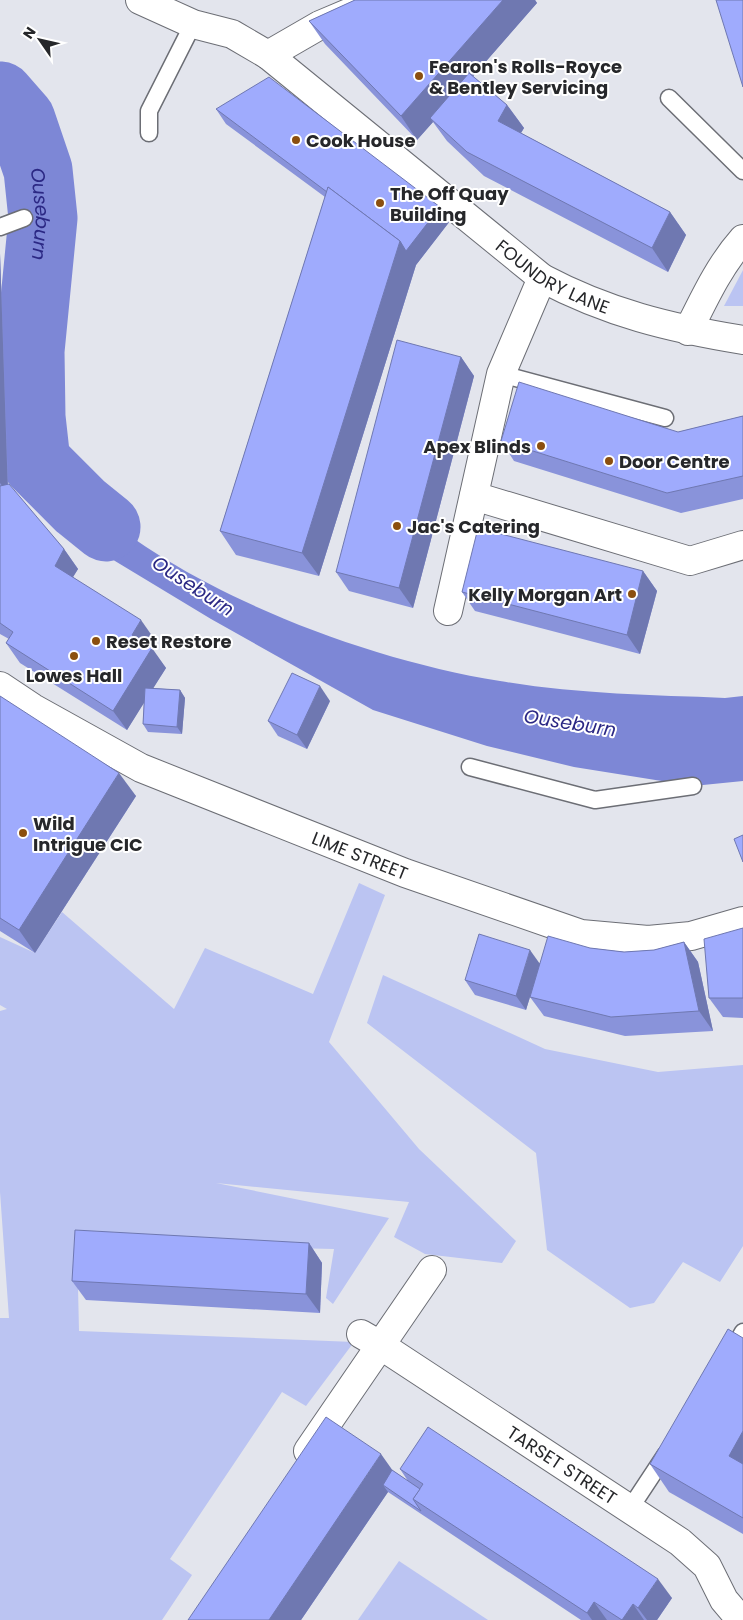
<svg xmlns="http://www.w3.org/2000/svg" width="743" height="1620" viewBox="0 0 743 1620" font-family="Poppins,sans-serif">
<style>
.green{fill:#bbc4f2}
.water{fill:#7d87d6}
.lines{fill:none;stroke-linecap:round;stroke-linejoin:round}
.river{stroke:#7d87d6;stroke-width:69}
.service-casing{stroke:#6c6e75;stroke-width:19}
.minor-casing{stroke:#6c6e75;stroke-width:30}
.service{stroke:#fff;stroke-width:16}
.minor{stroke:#fff;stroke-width:28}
.wall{fill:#8993da}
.shaded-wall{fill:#6f78b1}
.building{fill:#9fabfd;stroke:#6f78b1}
.poi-dot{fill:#8b4f0f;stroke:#fff;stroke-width:2}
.labels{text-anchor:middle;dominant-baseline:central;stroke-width:4;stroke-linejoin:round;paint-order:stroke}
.poi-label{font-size:18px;font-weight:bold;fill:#26272a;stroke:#fff;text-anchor:start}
.street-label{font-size:18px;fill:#26272a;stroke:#fff}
.water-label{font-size:19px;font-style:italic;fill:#2b2884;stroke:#fff}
</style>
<rect width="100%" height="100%" fill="#e3e5ed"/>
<g class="green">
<path d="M743 270V306H724Z"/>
<path d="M359 883 385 895 329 1042 419 1149 516 1241 502 1263 425 1254 394 1237 409 1202 216 1183 389 1218 333 1304 326 1298 334 1249 77 1243 79 1331 354 1342 306 1406 282 1392 170 1559 192 1575 162 1620H0V1318H9L0 1192V1011L7 1009 0 1005V937L35 953 62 912 174 1009 205 948 313 994Z"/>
<path d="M383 975 545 1049 658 1072 743 1065V1246L720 1282 683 1262 654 1303 630 1308 547 1250 536 1153 367 1023Z"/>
<path d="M399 1561 488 1620H358Z"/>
</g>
<path class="water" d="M36 462C77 497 119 531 165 559 262 618 389 663 500 681 574 694 651 695 725 698L743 696V781L693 786 574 767 487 746 373 710 211 619 115 561 55 505Z"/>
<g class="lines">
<path class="river" id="s1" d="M0 96 21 120 38 170 43 218 30 351 31 417 36 462 80 506 106 527"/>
<defs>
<g id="service">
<path d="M669 98 743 171"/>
<path d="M149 133V111L193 24"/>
<path d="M0 227 24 218"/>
<path d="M501 374 665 418"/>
<path d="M470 767 595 800 693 786"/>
<path d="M730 1355 743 1332"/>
<path d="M629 1510 666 1454"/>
</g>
<g id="minor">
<path id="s2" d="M140 0 193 24 232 34 268 55 542 278C608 313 670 328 743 340"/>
<path d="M268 55 320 25 379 0"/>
<path d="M688 331C704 299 719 266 743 239"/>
<path d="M474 496 690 561 743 545"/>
<path d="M448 611 501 374 542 278"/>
<path id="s3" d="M0 686 33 708 141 768 405 873 581 934 648 940 691 936 743 921"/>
<path id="s4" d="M361 1334 380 1345 680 1542 707 1566 724 1600 741 1620"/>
<path d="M308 1451 432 1270"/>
</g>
</defs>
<use href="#service" class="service-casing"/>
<use href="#minor" class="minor-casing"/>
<use href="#service" class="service"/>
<use href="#minor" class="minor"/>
</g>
<g class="wall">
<path d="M355 0H535L537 3 473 76 507 105 524 128 521 133 670 212 686 235 668 272 484 176 447 141 433 122 417 140 325 44 309 21Z"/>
<path d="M216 109 450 221 416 265 319 576 236 555 220 531 325 197 226 124Z"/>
<path d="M0 254 8 484 64 549 78 569 73 577 155 640 150 647 166 668 153 688 180 690 185 698 182 734 148 732 143 724 144 702 127 730 20 663 6 643 9 639 0 634Z"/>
<path d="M461 357 474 376 413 608 349 591 336 572Z"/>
<path d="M743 416V499L681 513 514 461 501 441 678 432Z"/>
<path d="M643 571 657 591 640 654 475 611 462 592Z"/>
<path d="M0 696 136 796 35 953 0 931Z"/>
<path d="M330 701 307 749 278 736 268 721Z"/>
<path d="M743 928V1018L723 1017 709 998Z"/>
<path d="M684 942 698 962 713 1031 625 1036 544 1016 530 997 526 1010 475 995 465 980 540 963 590 948 624 952 654 950Z"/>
<path d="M309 1243 322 1263 320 1313 86 1300 72 1281Z"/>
<path d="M743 1338V1534L669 1492 650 1464Z"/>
<path d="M400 1469 672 1598 657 1620H581L388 1492 301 1620H188L392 1470 408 1481Z"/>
</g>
<g class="shaded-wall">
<path d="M503 0H535L537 3 434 121 430 118 433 122 417 140 401 116Z"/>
<path d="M507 105 524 128 514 144 498 121Z"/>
<path d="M440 207 450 221 416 265 319 576 302 553 400 241Z"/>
<path d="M670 212 686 235 668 272 652 248Z"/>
<path d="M0 254 8 494 0 483Z"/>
<path d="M461 357 474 376 413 608 399 588Z"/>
<path d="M64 549 78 569 68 585 55 566Z"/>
<path d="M643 571 657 591 640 654 627 635Z"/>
<path d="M141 620 155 640 146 655 132 635Z"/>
<path d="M152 648 166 668 127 730 113 711Z"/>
<path d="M320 686 330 701 307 749 297 735Z"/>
<path d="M180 690 185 698 182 734 177 727Z"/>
<path d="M119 773 136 796 35 953 19 930Z"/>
<path d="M684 942 698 962 713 1031 699 1011Z"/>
<path d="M530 950 540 964 526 1010 516 996Z"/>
<path d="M309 1243 322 1263 320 1313 306 1294Z"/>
<path d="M743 1431V1476L729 1456Z"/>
<path d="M381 1454 398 1478 383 1485 388 1492 301 1620H269Z"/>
<path d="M658 1579 672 1598 657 1620H647L638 1608Z"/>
<path d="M594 1602 607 1620H592L587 1613Z"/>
<path d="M633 1604 644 1620H622Z"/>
</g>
<g class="building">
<path d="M355 0H503L401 116 309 21Z"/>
<path d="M716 0H743V87Z"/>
<path d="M469 73 507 105 498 121 670 212 652 248 467 152 430 118Z"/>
<path d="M269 77 440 207 406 251 400 241 328 187 327 192 216 109Z"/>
<path d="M328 187 400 241 302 553 220 531Z"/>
<path d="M397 340 461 357 399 588 336 572Z"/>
<path d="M519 382 678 432 743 416V476L667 493 501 441Z"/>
<path d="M9 484 64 549 55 566 141 620 132 635 152 648 113 711 6 643 13 632 0 623V486Z"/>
<path d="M478 528 643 571 627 635 462 592Z"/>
<path d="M292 673 320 686 297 735 268 721Z"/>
<path d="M145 688 180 690 177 727 143 724Z"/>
<path d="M0 696 119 773 19 930 0 918Z"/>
<path d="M743 835V862L734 839Z"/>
<path d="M743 928V998H709L704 939Z"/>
<path d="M479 934 530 950 516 996 465 980Z"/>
<path d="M548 936 590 948 624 952 654 950 684 942 699 1011 611 1017 530 997Z"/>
<path d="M75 1230 309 1243 306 1294 72 1281Z"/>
<path d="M728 1329 743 1338V1431L729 1456 743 1464V1518L650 1464Z"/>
<path d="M326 1417 381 1454 269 1620H188Z"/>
<path d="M428 1427 658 1579 638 1608 633 1604 622 1620 594 1602 587 1613 413 1499 423 1484 400 1469Z"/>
<path d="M392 1470 420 1489 413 1499 421 1511 383 1485Z"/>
</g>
<g class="poi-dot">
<circle cx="419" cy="76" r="5"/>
<circle cx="296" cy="140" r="5"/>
<circle cx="380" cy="203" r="5"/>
<circle cx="541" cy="446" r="5"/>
<circle cx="609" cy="461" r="5"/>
<circle cx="397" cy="526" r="5"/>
<circle cx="632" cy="594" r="5"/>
<circle cx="96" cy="641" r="5"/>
<circle cx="74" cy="656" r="5"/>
<circle cx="23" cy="833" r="5"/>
</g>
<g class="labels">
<g class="poi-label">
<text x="429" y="66">Fearon's Rolls-Royce<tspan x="429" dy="21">&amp; Bentley Servicing</tspan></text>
<text x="306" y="140">Cook House</text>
<text x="390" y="193">The Off Quay<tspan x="390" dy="21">Building</tspan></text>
<text x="531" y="446" text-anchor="end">Apex Blinds</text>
<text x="619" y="461">Door Centre</text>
<text x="407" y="526">Jac's Catering</text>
<text x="622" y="594" text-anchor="end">Kelly Morgan Art</text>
<text x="106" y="641">Reset Restore</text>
<text x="74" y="675" text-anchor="middle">Lowes Hall</text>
<text x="33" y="823">Wild<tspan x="33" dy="21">Intrigue CIC</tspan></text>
</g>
<g class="street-label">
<text stroke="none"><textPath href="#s2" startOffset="502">FOUNDRY LANE</textPath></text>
<text stroke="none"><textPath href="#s3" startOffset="399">LIME STREET</textPath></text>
<text stroke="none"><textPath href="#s4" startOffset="240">TARSET STREET</textPath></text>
</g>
<g class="water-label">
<text stroke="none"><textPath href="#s1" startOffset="129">Ouseburn</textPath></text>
<text transform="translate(193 586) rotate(33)">Ouseburn</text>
<text transform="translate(570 723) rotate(9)">Ouseburn</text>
</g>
</g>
<g transform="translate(40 40) rotate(304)" stroke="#ffffff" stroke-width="4" paint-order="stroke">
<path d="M0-4L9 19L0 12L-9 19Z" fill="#26272a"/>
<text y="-8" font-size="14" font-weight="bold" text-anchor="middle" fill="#26272a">N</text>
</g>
</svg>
